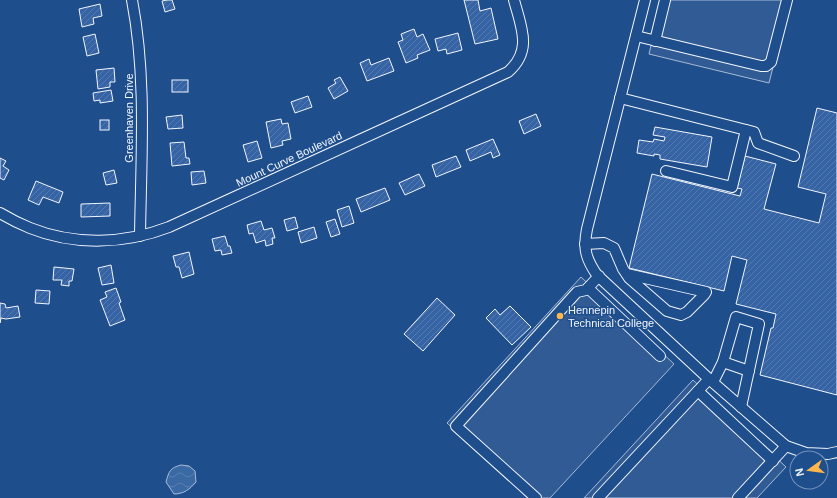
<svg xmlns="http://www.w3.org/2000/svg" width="837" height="498" viewBox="0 0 837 498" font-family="Helvetica,sans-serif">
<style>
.parking{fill:#305b95;stroke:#a8bbd7}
.water{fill:url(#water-waves);stroke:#a8bbd7}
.building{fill:url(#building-hatch);stroke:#f2f6ff}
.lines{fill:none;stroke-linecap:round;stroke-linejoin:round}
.minor-casing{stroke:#f2f6ff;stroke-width:12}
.minor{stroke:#1f4e8c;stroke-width:10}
.poi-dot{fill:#ffb74d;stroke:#1f4e8c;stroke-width:1.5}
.labels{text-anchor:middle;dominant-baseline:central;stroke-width:3;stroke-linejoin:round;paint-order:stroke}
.street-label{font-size:11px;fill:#f2f6ff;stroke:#1f4e8c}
.poi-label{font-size:11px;fill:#f2f6ff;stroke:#1f4e8c;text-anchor:start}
</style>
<defs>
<pattern id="water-waves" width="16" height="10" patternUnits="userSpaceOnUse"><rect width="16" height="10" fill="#3b69a3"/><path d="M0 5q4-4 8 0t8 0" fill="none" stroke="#587fb1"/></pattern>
<pattern id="building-hatch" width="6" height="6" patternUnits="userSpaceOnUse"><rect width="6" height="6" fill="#3563a3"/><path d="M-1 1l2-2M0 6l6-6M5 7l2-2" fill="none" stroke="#537ab1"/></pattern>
</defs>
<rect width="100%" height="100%" fill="#1f4e8c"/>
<g class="parking">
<path d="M662 0H790L769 83 649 54Z"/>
<path d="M581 277 674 364 550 498H528L447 423Z"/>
<path d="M693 380 786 467 757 498H584Z"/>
</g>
<path class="water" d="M181 465 189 466 195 471 196 482C190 489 184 494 174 494L166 482C169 471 170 468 181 465Z"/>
<g class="building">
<path d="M167 0H172L175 9 165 12 162 1Z"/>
<path d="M464 0H478L480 11 491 8 498 39 475 44Z"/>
<path d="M100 4 102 16 93 18 94 24 82 27 79 9Z"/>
<path d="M414 29 417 37 423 34 430 50 417 55 418 58 406 63 398 42 403 40 401 34Z"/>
<path d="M458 33 462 50 447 54 446 49 438 51 435 39Z"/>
<path d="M95 34 99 53 87 56 83 37Z"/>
<path d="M389 58 394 71 367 81 360 63 369 59 371 65Z"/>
<path d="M114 68 115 82H110V87L98 89 96 70Z"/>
<path d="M340 77 348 91 334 99 328 88 336 83 334 80Z"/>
<rect x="172" y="80" width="16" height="12"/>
<path d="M111 90 113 101 100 103V100L94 101 93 93Z"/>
<path d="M308 96 312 107 295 113 291 102Z"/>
<path d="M817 108 837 113V395L760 375 771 328H773L776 314 736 304 747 260 732 256 724 291 629 268 652 174 740 196 742 189 737 188 745 156 776 164 764 209 819 223 826 194 798 187Z"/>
<path d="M536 114 541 126 524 134 519 121Z"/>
<path d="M182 115 183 128 168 129 166 117Z"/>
<path d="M281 119 282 124 288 123 291 139 282 141 283 145 271 148 266 122Z"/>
<rect x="100" y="120" width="9" height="10"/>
<path d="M655 127 712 137 707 167 660 159V155L654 154V156L637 153 639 140 653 142 654 139 664 141 665 137 653 135Z"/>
<path d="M493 139 500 155 493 158 491 152 470 161 466 150Z"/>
<path d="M257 141 262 158 248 162 243 145Z"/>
<path d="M184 142 186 158H189L190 164 172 166 170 143Z"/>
<path d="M456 156 461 167 436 177 432 165Z"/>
<path d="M0 158 6 161 3 166 9 170 4 180 0 178Z"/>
<path d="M114 170 117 183 106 185 103 173Z"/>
<path d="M204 171 206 183 192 185 191 172Z"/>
<path d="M419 174 425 186 405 195 399 183Z"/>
<path d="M36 181 63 192 59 203 43 197 39 205 28 200Z"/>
<path d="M385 188 390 200 361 212 356 199Z"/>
<path d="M110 203V216L81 217V204Z"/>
<path d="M349 206 354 223 342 227 337 210Z"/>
<path d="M295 217 298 228 287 231 284 220Z"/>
<path d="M335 219 340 234 331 237 326 222Z"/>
<path d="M261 221 264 230 272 228 275 238H272L273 244 266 246 265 240 256 243 253 233 249 234 247 225Z"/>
<path d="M314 227 317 238 301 243 298 232Z"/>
<path d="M225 236 228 246H230L232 253 222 255 221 250 215 251 212 239Z"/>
<path d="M189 252 194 274 182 278 179 267H176L173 256Z"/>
<path d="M111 265 114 283 102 285 98 268Z"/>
<path d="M54 267 74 269 72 281H69V286L61 285 62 280H53Z"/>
<path d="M116 288 121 302 119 303 125 320 110 326 100 300 107 297 105 292Z"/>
<path d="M36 290 50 291 49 304 35 303Z"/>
<path d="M437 298 455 315 423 351 404 334Z"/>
<path d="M0 303 5 304 6 308 18 306 20 317 6 319 1 318 0 323Z"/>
<path d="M510 306 531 327 512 345 486 318 495 309 500 315Z"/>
</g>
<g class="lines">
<defs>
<g id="minor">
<path d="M132 0C147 78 141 158 140 236"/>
<path d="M645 0 587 229C583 249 586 259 597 275L709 379 786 446 806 453 828 454 837 452"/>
<path d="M636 36 761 66H766L771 62 787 0"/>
<path d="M655 41 665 0"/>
<path d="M620 98 754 132 758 143 794 156"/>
<path d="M666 171 732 187 746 130"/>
<path d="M0 213C10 219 20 224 30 228 75 246 125 244 169 227L508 72C533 50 521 27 514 0"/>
<path d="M585 244 604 243 614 248 623 269 629 278 667 311 681 315 687 312 704 295 706 292 627 274"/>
<path d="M588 288 660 356"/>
<path d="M723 362 749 371"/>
<path d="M713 382 723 362 736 317 759 324 741 407"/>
<path d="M698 391 773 461"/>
<path d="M536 498 456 426 577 292 586 290 599 276"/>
<path d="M598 498 709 379"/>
<path d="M738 498 786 446"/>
</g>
</defs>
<use href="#minor" class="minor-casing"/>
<use href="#minor" class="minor"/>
</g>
<circle class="poi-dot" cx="560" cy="316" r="4"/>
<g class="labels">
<g class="street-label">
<text transform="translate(129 118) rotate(-90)">Greenhaven Drive</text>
<text transform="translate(289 159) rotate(-25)">Mount Curve Boulevard</text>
</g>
<g class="poi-label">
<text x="568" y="310">Hennepin<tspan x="568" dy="13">Technical College</tspan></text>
</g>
</g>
<g transform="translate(809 470) rotate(256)"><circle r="19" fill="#1f4e8c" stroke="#7391ba"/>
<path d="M0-3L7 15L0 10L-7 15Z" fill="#ffb74d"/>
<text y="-6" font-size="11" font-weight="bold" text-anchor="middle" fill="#f2f6ff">N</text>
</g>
</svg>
